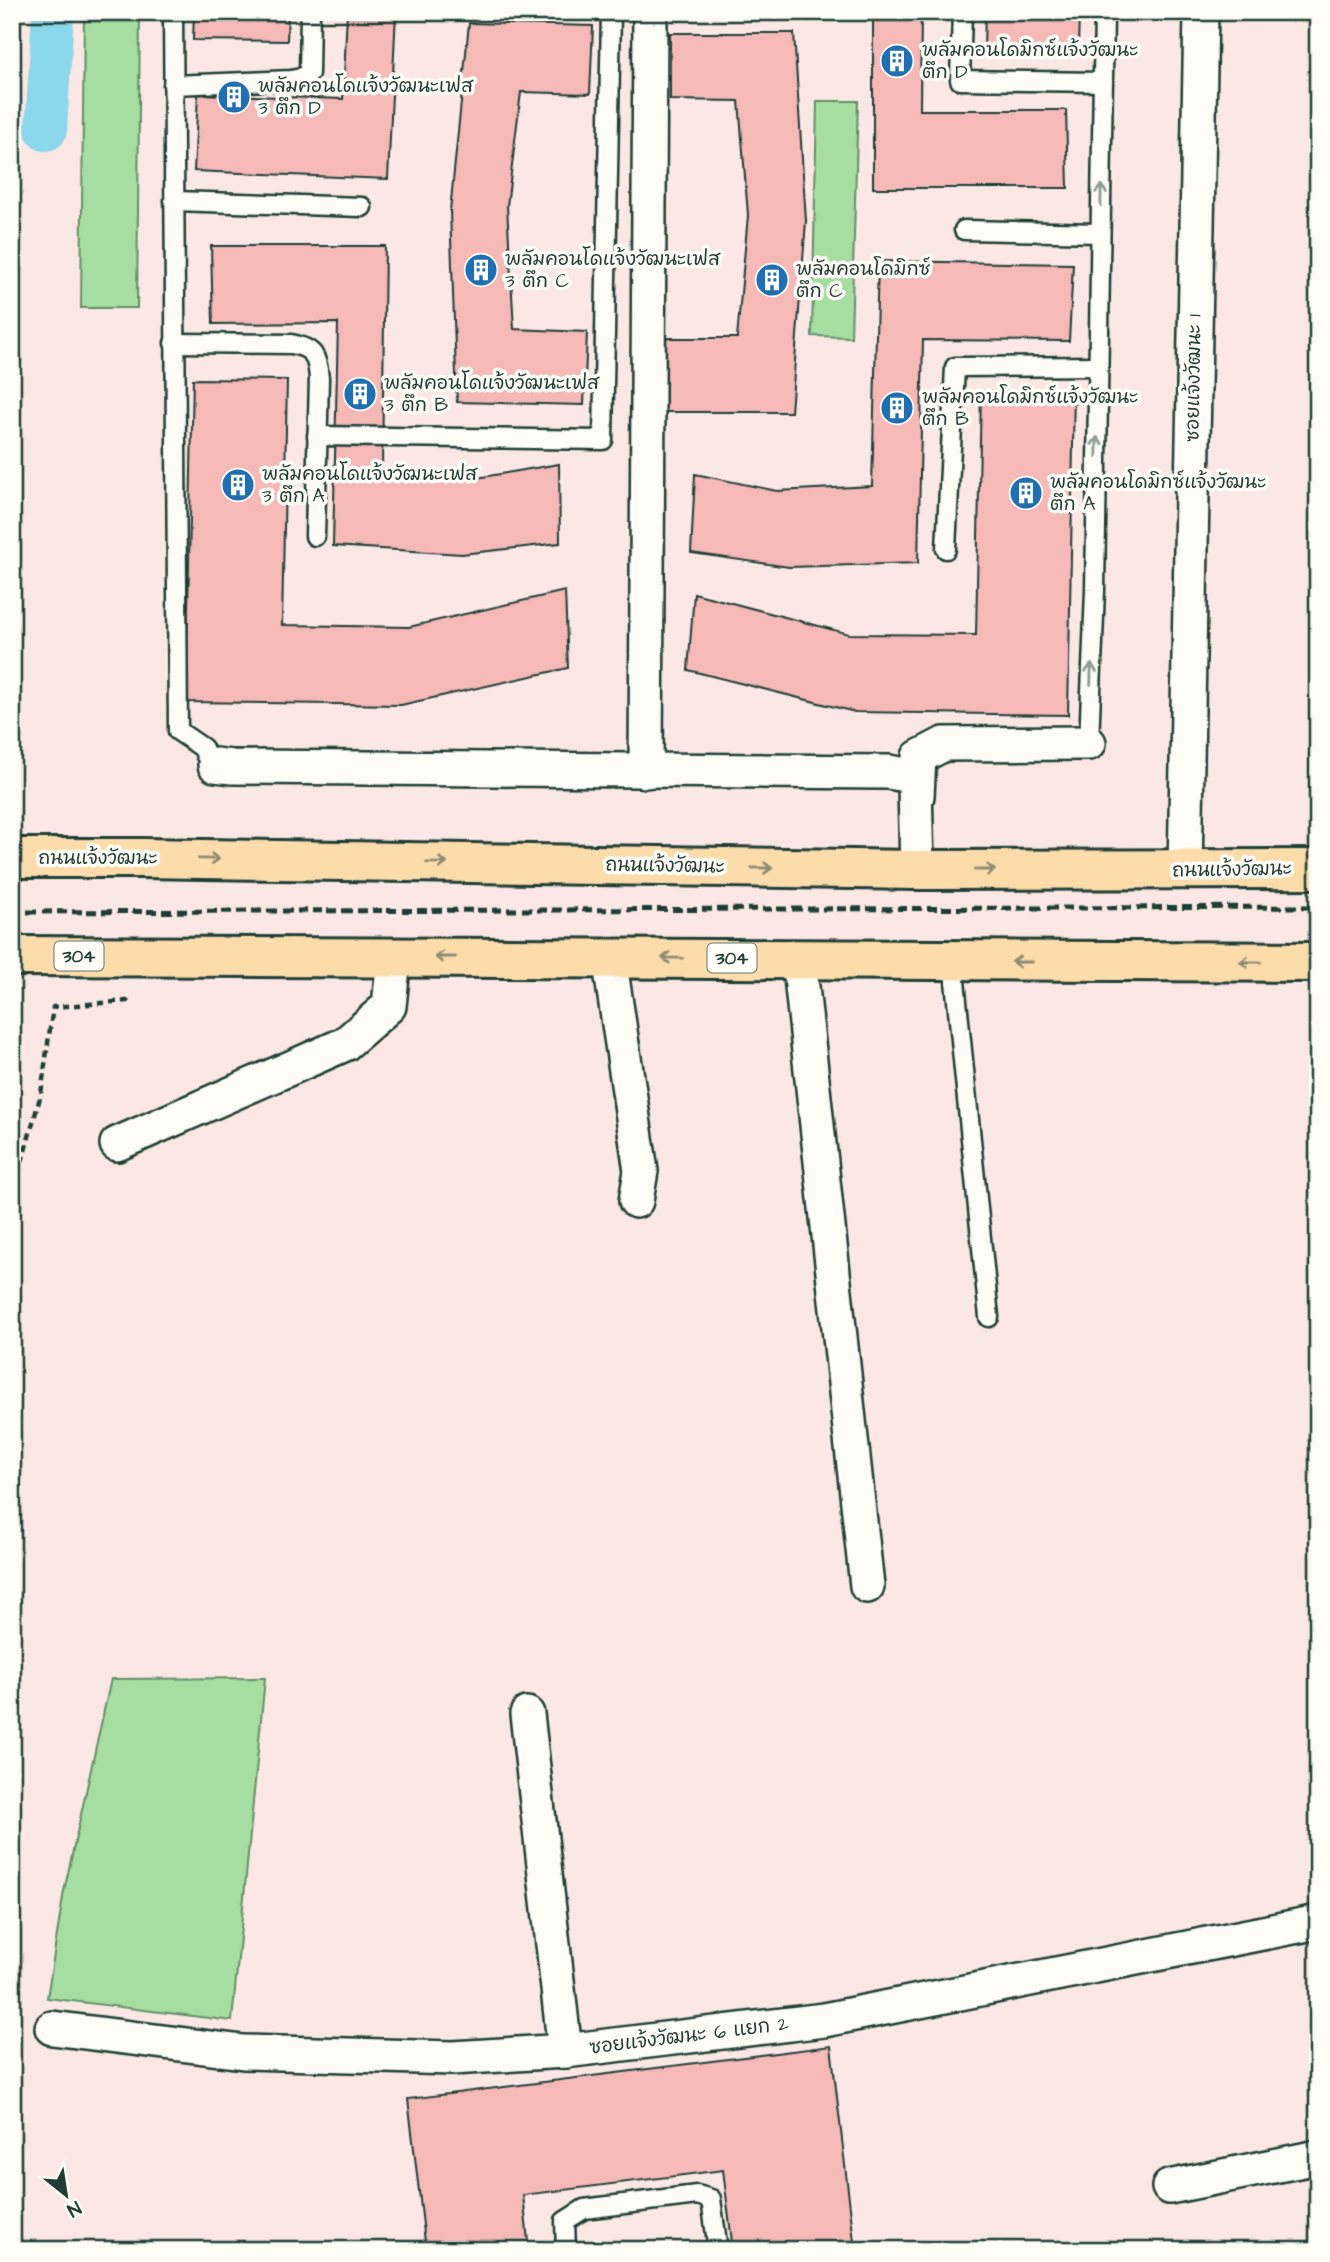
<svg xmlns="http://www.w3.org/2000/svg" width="1330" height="2262" viewBox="0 0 1330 2262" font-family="'Architects Daughter','Playpen Sans Thai',sans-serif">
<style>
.green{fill:#a6dda1;stroke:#628d6a;stroke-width:2}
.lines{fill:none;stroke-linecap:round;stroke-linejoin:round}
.canal{stroke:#8bd7eb;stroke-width:42}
.building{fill:#f5b9b8;stroke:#1f3d34;stroke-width:2}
.lane-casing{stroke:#1f3d34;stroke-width:23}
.street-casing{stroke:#1f3d34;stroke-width:38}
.primary-casing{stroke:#1f3d34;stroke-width:44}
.path{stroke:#1f3d34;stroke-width:4.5;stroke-dasharray:7 5;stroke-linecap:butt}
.lane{stroke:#fdfcf7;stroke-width:18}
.street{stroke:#fdfcf7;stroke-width:33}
.primary{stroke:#fddcac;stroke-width:38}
.rail{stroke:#1f3d34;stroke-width:5;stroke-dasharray:10 5;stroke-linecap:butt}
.oneway{stroke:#8e9c96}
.oneway2{stroke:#8e8c70}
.labels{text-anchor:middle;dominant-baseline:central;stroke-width:7;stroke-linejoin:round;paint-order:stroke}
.shield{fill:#fdfcf7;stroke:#62766e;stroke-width:2}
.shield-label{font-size:18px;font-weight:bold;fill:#1f3d34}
.poi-label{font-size:19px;fill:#1f3d34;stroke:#fdfcf7;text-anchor:start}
.street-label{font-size:19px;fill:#1f3d34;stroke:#fdfcf7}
</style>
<rect width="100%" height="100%" fill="#fbe8e4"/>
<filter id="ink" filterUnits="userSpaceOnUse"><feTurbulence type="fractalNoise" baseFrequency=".0143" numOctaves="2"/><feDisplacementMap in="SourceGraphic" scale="14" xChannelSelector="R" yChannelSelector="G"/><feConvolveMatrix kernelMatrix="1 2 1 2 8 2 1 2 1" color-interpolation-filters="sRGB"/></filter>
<g filter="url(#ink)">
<g class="green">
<path d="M84 12H140L137 308H81Z"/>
<path d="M817 101H858L851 337 812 336Z"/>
<path d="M265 1678 232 2021 47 1998 64 1891 111 1679Z"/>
</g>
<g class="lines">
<path class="canal" d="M46 130 53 12"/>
</g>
<g class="building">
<path d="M194 12H288L287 41 193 40Z"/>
<path d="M347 12H396L388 179 194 171 198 94 343 99Z"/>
<path d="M873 12H921L920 110H1066L1068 188H873Z"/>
<path d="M985 12H1079L1078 49 984 48Z"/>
<path d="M469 23 593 26 590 94 521 92 507 206 514 329 587 332 584 405 457 402 450 211Z"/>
<path d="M670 33H794L806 221 791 412H664V338H737L748 215 739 101 670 100Z"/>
<path d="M211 246H385L382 470 477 478 559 464 560 543 462 554 333 546 338 323 213 324Z"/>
<path d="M878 261 1073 264 1069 341 923 340 918 563 789 567 691 553 695 474 777 491 872 486Z"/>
<path d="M193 379 287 380 282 625 409 627 565 591 568 668 401 705 186 702Z"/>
<path d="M981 391 1074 392 1068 715 855 712 688 670 694 593 849 634 976 635Z"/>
<path d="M831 2046 855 2250H733L723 2170 523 2195 529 2250H426L408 2099Z"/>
</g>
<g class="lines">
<defs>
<g id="lane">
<path d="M173 12 178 731 203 748 206 756 215 765"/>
<path d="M962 12 960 80 1103 82"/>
<path d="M173 85 291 80 301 78 309 73 310 12"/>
<path d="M174 201 362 207"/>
<path d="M964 230 1100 233"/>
<path d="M174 343 291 344C314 348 317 356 319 378L315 536"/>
<path d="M317 436 603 440 611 12"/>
<path d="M946 549 955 367 1098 366"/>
<path d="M1089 743 1095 590 1104 12"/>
<path d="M953 961 989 1317"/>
<path d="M566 2250 565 2221 584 2209 697 2195 711 2199 718 2250"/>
</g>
<g id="street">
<path d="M215 765 232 767 889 772 911 776 915 785 917 870"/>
<path d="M646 771 650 12"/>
<path d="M917 796 919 757 944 744 1089 743"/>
<path d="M1185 871 1201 12"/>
<path d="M609 957 641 1171 636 1201"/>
<path d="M799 959 867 1586"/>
<path d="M117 1144 345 1044 389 1006 394 957"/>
<path d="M527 1714 565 2051"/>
<path d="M52 2028 243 2052 452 2058 565 2051 824 2020 1318 1922"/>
<path d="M1169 2187 1318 2157"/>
</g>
<g id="primary">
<path d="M12 858H141L917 870 1318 869"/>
<path d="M12 956C447 956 883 961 1318 962"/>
</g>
</defs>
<use href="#lane" class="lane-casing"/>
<use href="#street" class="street-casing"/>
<use href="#primary" class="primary-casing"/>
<path class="path" d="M12 1197 41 1094 53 1007 127 1001 130 996"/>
<use href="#lane" class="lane"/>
<use href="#street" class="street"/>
<use href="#primary" class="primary"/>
<path class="rail" d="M12 912 1318 907"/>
</g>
<defs><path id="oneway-shaft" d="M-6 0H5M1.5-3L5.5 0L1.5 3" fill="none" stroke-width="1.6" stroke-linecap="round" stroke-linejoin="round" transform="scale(1.75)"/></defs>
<g class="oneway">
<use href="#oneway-shaft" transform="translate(1101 195) rotate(-89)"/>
<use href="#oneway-shaft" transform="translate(1097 447) rotate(-89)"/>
<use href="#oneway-shaft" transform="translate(1091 674) rotate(-88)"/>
</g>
<g class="oneway2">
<use href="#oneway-shaft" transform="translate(209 859) rotate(1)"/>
<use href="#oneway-shaft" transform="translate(437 863) rotate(1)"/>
<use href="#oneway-shaft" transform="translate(762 868) rotate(1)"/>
<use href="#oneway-shaft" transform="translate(985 870)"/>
<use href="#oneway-shaft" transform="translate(445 957) rotate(180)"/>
<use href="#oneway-shaft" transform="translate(672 958) rotate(-179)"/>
<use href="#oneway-shaft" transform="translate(1022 962) rotate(-180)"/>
<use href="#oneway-shaft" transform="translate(1250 962) rotate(-180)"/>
</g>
</g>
<defs>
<symbol id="building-disc" viewBox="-11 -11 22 22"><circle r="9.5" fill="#1f6fb2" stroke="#fdfcf7"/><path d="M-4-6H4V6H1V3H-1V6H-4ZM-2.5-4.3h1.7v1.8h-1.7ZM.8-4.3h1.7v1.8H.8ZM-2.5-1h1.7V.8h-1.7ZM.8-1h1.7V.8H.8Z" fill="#fff"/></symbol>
</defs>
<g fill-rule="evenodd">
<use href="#building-disc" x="878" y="42" width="38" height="38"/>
<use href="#building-disc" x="215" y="78" width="38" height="38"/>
<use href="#building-disc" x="462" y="251" width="38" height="38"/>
<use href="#building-disc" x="753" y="261" width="38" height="38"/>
<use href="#building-disc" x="341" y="375" width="38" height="38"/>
<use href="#building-disc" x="878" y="389" width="38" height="38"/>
<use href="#building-disc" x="219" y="466" width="38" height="38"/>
<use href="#building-disc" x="1007" y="474" width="38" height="38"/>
</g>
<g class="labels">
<g class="shield">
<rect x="54.5" y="941.5" width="49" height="29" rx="5"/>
<rect x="707.5" y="943.5" width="49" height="29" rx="5"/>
</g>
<g class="shield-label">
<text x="79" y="956">304</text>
<text x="732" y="958">304</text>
</g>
<g class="poi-label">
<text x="922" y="50">พลัมคอนโดมิกซ์แจ้งวัฒนะ<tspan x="922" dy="22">ตึก D</tspan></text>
<text x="258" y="86">พลัมคอนโดแจ้งวัฒนะเฟส<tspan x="258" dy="22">3 ตึก D</tspan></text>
<text x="505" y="259">พลัมคอนโดแจ้งวัฒนะเฟส<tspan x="505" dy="22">3 ตึก C</tspan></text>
<text x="796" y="269">พลัมคอนโดมิกซ์<tspan x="796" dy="22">ตึก C</tspan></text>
<text x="384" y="383">พลัมคอนโดแจ้งวัฒนะเฟส<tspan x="384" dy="22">3 ตึก B</tspan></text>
<text x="922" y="397">พลัมคอนโดมิกซ์แจ้งวัฒนะ<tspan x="922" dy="22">ตึก B</tspan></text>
<text x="262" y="474">พลัมคอนโดแจ้งวัฒนะเฟส<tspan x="262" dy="22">3 ตึก A</tspan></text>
<text x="1050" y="482">พลัมคอนโดมิกซ์แจ้งวัฒนะ<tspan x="1050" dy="22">ตึก A</tspan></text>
</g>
<g class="street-label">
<text transform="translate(1194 378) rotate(-89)">ซอยแจ้งวัฒนะ 1</text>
<text x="98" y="858">ถนนแจ้งวัฒนะ</text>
<text transform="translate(665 866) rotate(1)">ถนนแจ้งวัฒนะ</text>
<text transform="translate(1232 870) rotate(-1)">ถนนแจ้งวัฒนะ</text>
<text transform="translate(689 2036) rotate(-7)">ซอยแจ้งวัฒนะ 6 แยก 2</text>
</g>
</g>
<rect width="1330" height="2262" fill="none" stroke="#fdfcf7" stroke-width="42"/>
<rect x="21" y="21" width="1288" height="2220" fill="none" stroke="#1f3d34" stroke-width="2.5" filter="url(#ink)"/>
<g transform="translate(66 2195) rotate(150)" stroke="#fdfcf7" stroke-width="5" paint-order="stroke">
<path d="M0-5L12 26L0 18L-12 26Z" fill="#1f3d34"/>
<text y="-10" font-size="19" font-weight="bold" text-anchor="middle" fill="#1f3d34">N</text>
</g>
</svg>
